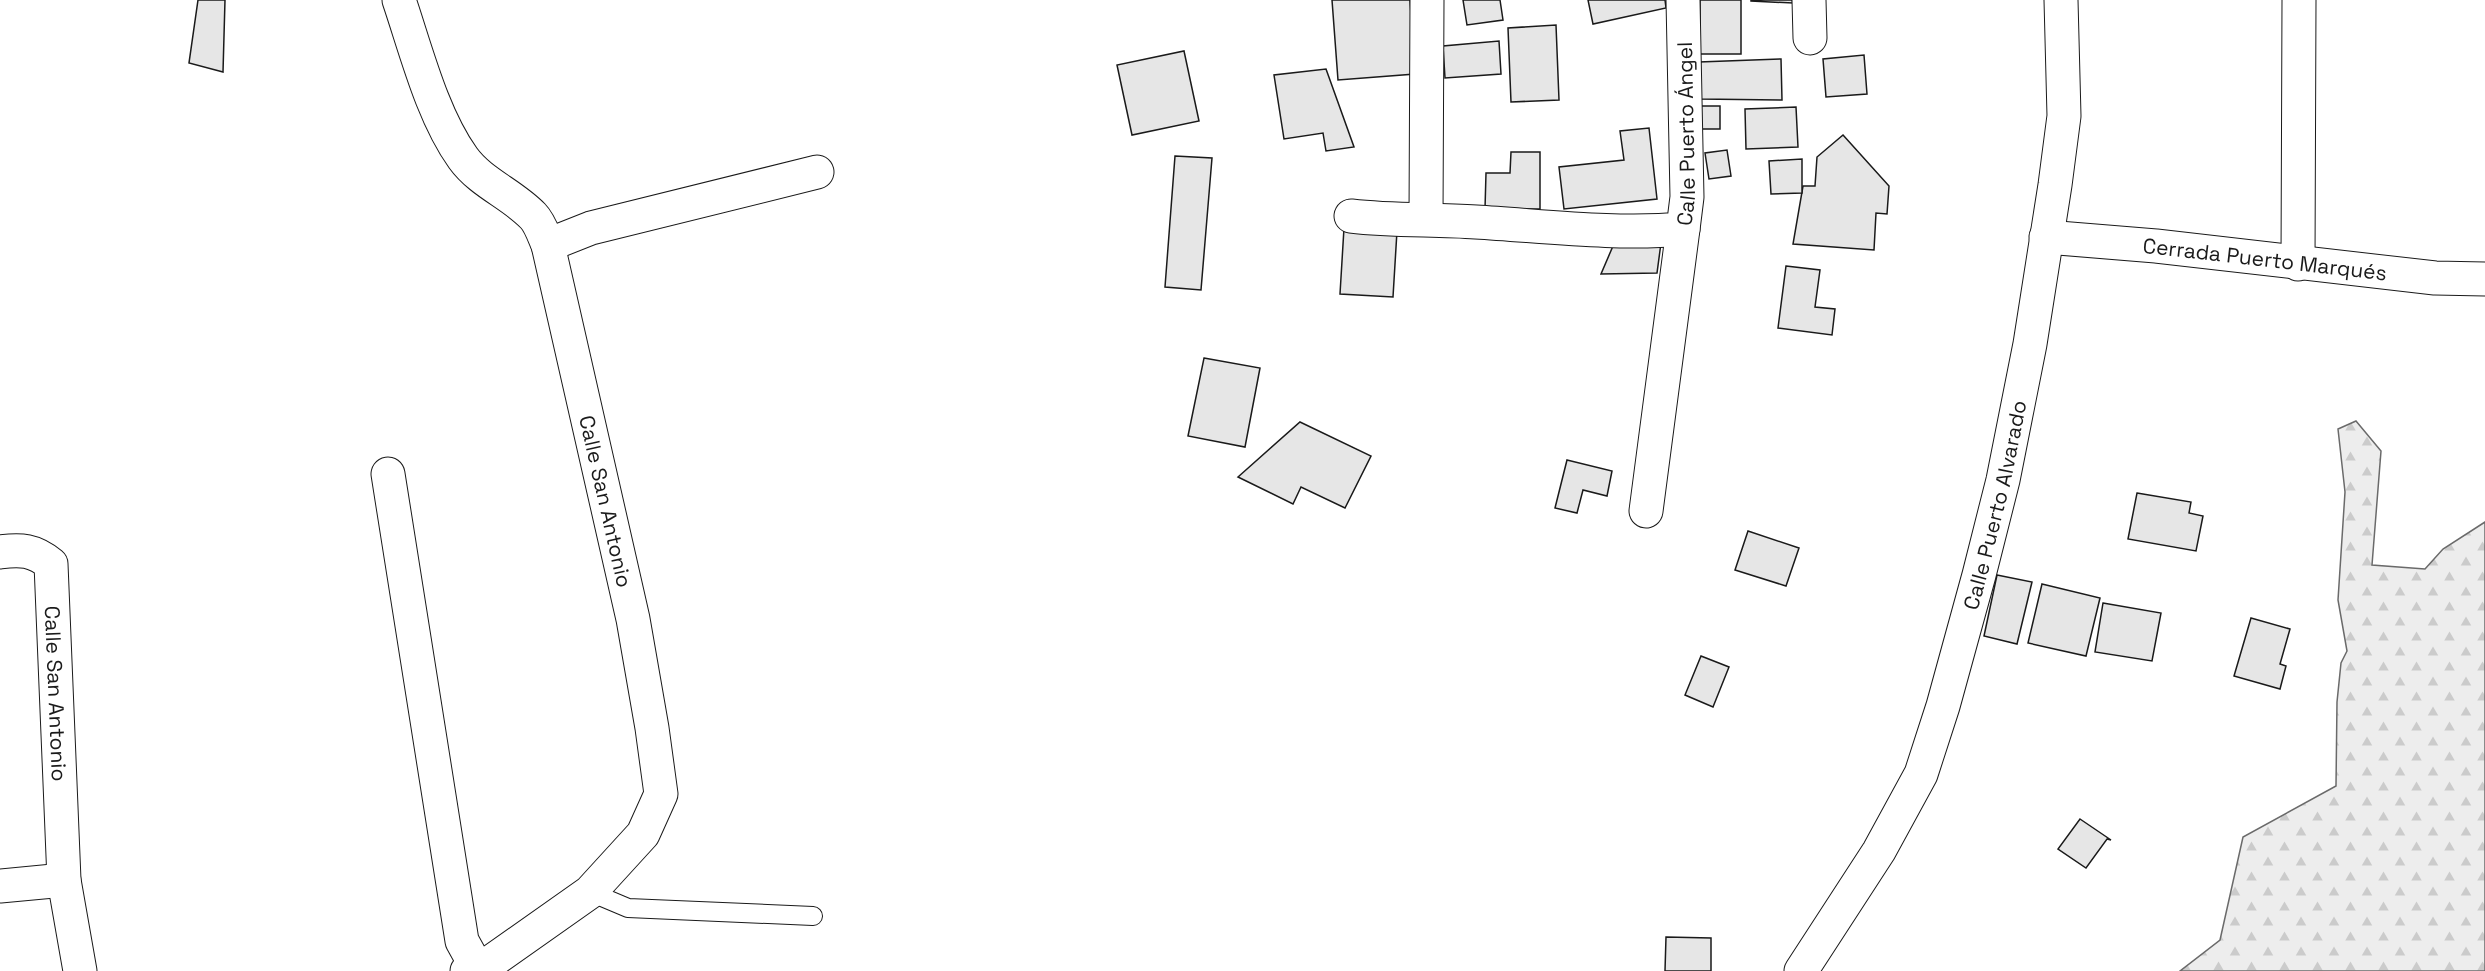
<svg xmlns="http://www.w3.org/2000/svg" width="2485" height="971" viewBox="0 0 2485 971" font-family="'Space Grotesk',sans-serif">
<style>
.forest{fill:url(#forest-firs);stroke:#6a6a6a;stroke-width:1.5}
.building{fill:#e6e6e6;stroke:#1a1a1a;stroke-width:1.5}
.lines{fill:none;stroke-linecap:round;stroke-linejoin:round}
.service-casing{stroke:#1a1a1a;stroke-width:20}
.minor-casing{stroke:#1a1a1a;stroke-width:35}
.service{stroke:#fff;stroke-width:18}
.minor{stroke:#fff;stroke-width:33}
.labels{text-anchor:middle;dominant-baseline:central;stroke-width:4.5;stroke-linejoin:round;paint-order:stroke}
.street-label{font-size:21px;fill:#1a1a1a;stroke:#fff}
</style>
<defs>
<pattern id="forest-firs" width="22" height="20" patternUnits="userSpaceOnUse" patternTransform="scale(1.5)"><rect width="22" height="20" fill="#ededed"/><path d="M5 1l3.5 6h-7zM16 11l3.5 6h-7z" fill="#cbcbcb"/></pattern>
</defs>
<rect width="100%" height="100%" fill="#fff"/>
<path class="forest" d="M2356 421 2381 451 2372 565 2425 569 2443 549 2485 522V971H2180L2220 940 2243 837 2336 786 2337 702 2341 663 2347 651 2338 600 2345 492 2338 429Z"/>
<g class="building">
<path d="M198 0H225L223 72 189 63Z"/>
<path d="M1332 0H1410L1415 74 1338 80Z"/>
<path d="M1463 0H1500L1503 20 1467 25Z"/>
<path d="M1588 0H1665L1666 8 1593 24Z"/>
<rect x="1700" y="0" width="41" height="54"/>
<path d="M1792 0 1793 3 1751 1V0Z"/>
<path d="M1556 25 1559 100 1511 102 1508 28Z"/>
<path d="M1499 41 1501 74 1445 78 1443 46Z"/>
<path d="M1184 51 1199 121 1132 135 1117 65Z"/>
<path d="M1864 55 1867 94 1826 97 1823 59Z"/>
<path d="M1781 59 1782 100 1699 99V62Z"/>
<path d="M1326 69 1354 147 1326 151 1323 133 1284 139 1274 75Z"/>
<path d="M1699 106H1720V129H1698Z"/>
<path d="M1796 107 1798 147 1746 149 1745 109Z"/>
<path d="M1649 128 1657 199 1564 209 1559 167 1624 160 1620 131Z"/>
<path d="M1843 135 1889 186 1887 214 1876 213 1874 250 1793 244 1803 186H1815L1817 157Z"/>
<path d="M1727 150 1731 176 1709 179 1705 153Z"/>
<path d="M1511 152H1540V209H1485L1486 173H1510Z"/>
<path d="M1175 156 1212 158 1201 290 1165 287Z"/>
<path d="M1802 159V193L1771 194 1769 161Z"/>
<path d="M1344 228 1397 231 1393 297 1340 294Z"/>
<path d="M1661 243 1657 273 1601 274 1613 246Z"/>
<path d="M1786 266 1820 270 1815 307 1835 309 1832 335 1778 328Z"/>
<path d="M1204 358 1260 368 1245 447 1188 436Z"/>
<path d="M1300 422 1371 456 1345 508 1301 487 1293 504 1238 477Z"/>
<path d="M1567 460 1612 471 1607 496 1583 490 1577 513 1555 508Z"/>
<path d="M2137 493 2191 502 2189 513 2203 516 2196 551 2128 539Z"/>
<path d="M1748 531 1799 548 1786 586 1735 570Z"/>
<path d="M1997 575 2032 582 2017 644 1984 636Z"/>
<path d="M2042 584 2100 598 2086 656 2028 643Z"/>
<path d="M2103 603 2161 613 2152 661 2095 652Z"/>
<path d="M2251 618 2290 629 2280 664 2286 666 2280 689 2234 676Z"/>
<path d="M1701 656 1729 667 1713 707 1685 695Z"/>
<path d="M2080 819 2111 840 2107 839 2086 868 2058 849Z"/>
<path d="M1666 937 1711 938V971H1665Z"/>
</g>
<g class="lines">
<defs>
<path id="service" d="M590 892 628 908 813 916"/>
<g id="minor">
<path id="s1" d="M399 0C416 50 432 115 463 158 481 183 512 194 533 216 540 223 544 236 548 245L633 619 652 728 661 794 643 834 590 892 478 971"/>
<path d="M1809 0 1810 38"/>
<path id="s2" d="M1351 216C1393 221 1434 219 1476 222 1545 226 1615 235 1683 229L1687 197 1683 0"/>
<path d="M1426 218 1427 0"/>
<path id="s3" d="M2046 237 2156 246 2435 278 2485 279"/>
<path d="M548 245 591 228 817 172"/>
<path d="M2298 264 2299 0"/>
<path d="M388 474 462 941 478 970 467 971"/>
<path d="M1646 511 1683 229"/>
<path id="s4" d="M0 552C21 549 34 550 51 564L64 880 80 971"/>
<path d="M0 886 64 880"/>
<path id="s5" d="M1801 971 1879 851 1921 774 1943 706 1979 575 2003 480 2030 344 2055 185 2064 116 2061 0"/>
</g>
</defs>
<use href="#service" class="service-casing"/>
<use href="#minor" class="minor-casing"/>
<use href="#service" class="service"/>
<use href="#minor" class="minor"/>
</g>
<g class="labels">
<g class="street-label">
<text stroke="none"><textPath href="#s2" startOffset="428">Calle Puerto Ángel</textPath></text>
<text stroke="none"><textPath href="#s3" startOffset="220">Cerrada Puerto Marqués</textPath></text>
<text stroke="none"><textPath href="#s1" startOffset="558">Calle San Antonio</textPath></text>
<text stroke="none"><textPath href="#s5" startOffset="510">Calle Puerto Alvarado</textPath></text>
<text stroke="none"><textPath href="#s4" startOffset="184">Calle San Antonio</textPath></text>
</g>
</g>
</svg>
